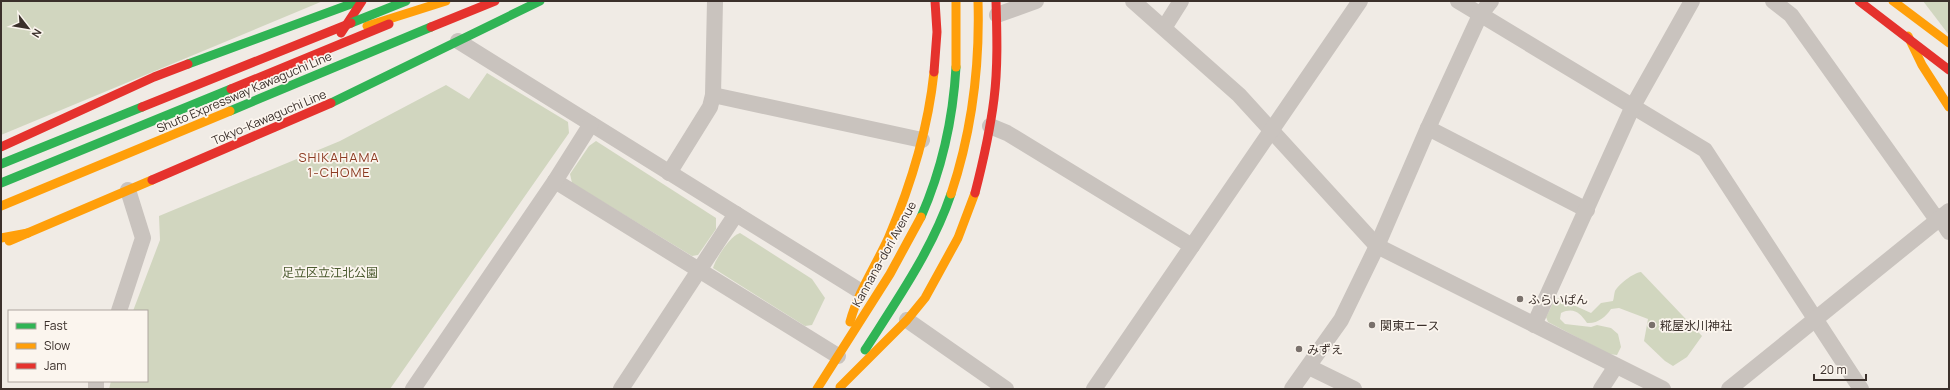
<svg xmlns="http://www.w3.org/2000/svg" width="1950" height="390" viewBox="0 0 1950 390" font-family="Manrope,'Noto Sans JP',sans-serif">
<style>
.green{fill:#d1d6bf}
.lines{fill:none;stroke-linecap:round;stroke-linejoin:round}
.street{stroke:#c9c3be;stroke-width:16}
.fast{stroke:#30b455;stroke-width:9}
.slow{stroke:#ff9f0a;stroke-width:9}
.jam{stroke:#e5322d;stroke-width:9}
.fast-bridge{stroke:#30b455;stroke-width:9}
.jam-bridge{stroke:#e5322d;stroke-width:9}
.poi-dot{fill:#7a716c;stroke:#fbf5ee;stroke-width:1.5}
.labels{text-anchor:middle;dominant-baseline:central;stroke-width:3.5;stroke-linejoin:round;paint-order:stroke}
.street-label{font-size:12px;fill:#3b302b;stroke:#fbf5ee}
.park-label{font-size:12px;fill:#4a5a2e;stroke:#fbf5ee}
.poi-label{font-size:12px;fill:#3b302b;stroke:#fbf5ee;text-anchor:start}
.neighbourhood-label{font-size:13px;letter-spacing:1px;fill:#8c3b22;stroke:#fbf5ee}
</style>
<rect width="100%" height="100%" fill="#f0ebe5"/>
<g class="green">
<path d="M1 1H323L1 135Z"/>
<path d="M1923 1H1949V35Z"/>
<path d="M487 73 568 122 569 133 390 389H109L111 381H147V311H133L160 240 159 216 340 141 446 85 469 99Z"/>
<path d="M596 141 716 218V229L698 255 692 256 572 183 570 174 589 146Z"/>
<path d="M740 233 812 279 825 298 812 325 805 326 713 268C716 258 730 236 740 233Z"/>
<path d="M1641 272 1702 336 1687 357 1673 366 1665 361 1644 341 1648 319 1619 308 1611 309C1606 317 1597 324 1587 323 1580 313 1574 307 1561 313L1560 319 1565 324 1591 327 1597 325 1611 328 1618 334 1621 347 1617 355 1609 354 1548 322 1546 317 1553 303 1558 298 1591 313 1601 303 1613 301C1614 298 1614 294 1615 291 1619 284 1633 273 1641 272Z"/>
</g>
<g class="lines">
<g class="street">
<path d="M1133 1 1239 95 1377 246 1663 389"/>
<path d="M1458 1 1705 150 1861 389"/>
<path d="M1773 1 1791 15 1933 214 1940 218 1949 232"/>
<path d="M997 15 1036 1"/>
<path d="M1164 28 1181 1"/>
<path d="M458 41 860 291"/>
<path d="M713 95 922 140"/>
<path d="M990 126 1007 133 1192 246"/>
<path d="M1428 128 1587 210"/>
<path d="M669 173 710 107 713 95 715 1"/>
<path d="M555 181 838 356"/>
<path d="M119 311 143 238 128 190"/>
<path d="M907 320 1006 389"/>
<path d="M1534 325 1633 106 1692 1"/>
<path d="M1309 367 1354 389"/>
<path d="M96 381V389"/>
<path d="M413 389 555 181 591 124"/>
<path d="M621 389 736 214"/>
<path d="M1094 389 1360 1"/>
<path d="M1292 389 1341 320 1377 246 1428 128 1480 15 1491 1"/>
<path d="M1601 389 1616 366"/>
<path d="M1729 389 1949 211"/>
</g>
<g class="fast">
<path d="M188 64 359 1"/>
<path d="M331 103 540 1"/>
<path d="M230 111 431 27"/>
<path d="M1 183 231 89"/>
<path d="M921 217C942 169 953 120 956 67"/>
<path d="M865 350C897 300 932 250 951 194"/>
</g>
<g class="slow">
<path d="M956 1V67"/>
<path d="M1893 1 1949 43"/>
<path d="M367 26 446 1"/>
<path d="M1908 36 1922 65 1949 107"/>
<path d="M951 194C972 131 980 68 978 1"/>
<path d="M1 206 230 111"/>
<path d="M1 238 28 233"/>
<path d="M9 241 152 180"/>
<path d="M850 322C858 292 875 267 888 239 911 185 928 130 934 72"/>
<path d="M840 387 907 320 925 298 958 238 975 193"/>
<path d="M817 389 890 274 921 217"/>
</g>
<g class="jam">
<path d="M431 27 495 1"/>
<path d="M341 33 362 1"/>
<path d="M934 72 937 32 935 1"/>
<path d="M231 89 389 24"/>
<path d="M1 147 154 77 188 64"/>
<path d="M152 180 331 103"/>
<path d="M975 193C983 162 990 131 994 99 998 67 997 34 996 1"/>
</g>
<g class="fast-bridge">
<path d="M351 23 406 1"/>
<path d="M1 164 142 107"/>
</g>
<g class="jam-bridge">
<path d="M1859 1 1949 70"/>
<path d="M142 107 351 23"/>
</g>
</g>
<g class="poi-dot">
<circle cx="1520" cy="299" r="4"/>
<circle cx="1372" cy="325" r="4"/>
<circle cx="1652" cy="325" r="4"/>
<circle cx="1299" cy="349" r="4"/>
</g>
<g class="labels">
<g class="street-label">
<text transform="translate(244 92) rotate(-23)">Shuto Expressway Kawaguchi Line</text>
<text transform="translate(269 117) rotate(-23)">Tokyo-Kawaguchi Line</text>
<text transform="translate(884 254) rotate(-61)">Kannana-dori Avenue</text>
</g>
<g class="park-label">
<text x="330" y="272">足立区立江北公園</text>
</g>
<g class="poi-label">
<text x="1528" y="299">ふらいぱん</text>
<text x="1380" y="325">関東エース</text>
<text x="1660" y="325">糀屋氷川神社</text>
<text x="1307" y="349">みずえ</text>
</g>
<g class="neighbourhood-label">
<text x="339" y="157">SHIKAHAMA<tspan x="339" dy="15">1-CHOME</tspan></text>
</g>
</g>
<rect width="1950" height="390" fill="none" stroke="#3b302b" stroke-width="4"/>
<rect x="8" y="310" width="140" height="72" fill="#fbf5ee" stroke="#aea6a0"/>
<rect x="16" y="323" width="20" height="6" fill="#30b455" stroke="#aea6a0"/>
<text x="44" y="330" font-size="12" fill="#3b302b">Fast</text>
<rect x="16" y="343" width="20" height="6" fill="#ff9f0a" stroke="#aea6a0"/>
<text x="44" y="350" font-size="12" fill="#3b302b">Slow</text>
<rect x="16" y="363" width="20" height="6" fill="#e5322d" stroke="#aea6a0"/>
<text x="44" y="370" font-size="12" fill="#3b302b">Jam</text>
<g transform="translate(28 28) rotate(121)" stroke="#fbf5ee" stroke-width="3" paint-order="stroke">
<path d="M0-3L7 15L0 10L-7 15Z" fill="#3b302b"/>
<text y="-6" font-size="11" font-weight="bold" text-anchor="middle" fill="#3b302b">N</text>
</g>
<path d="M1814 374v6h52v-6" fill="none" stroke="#3b302b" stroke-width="2"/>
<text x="1820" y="374" font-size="12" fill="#3b302b" stroke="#fbf5ee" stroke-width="3" paint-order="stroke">20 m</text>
</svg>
